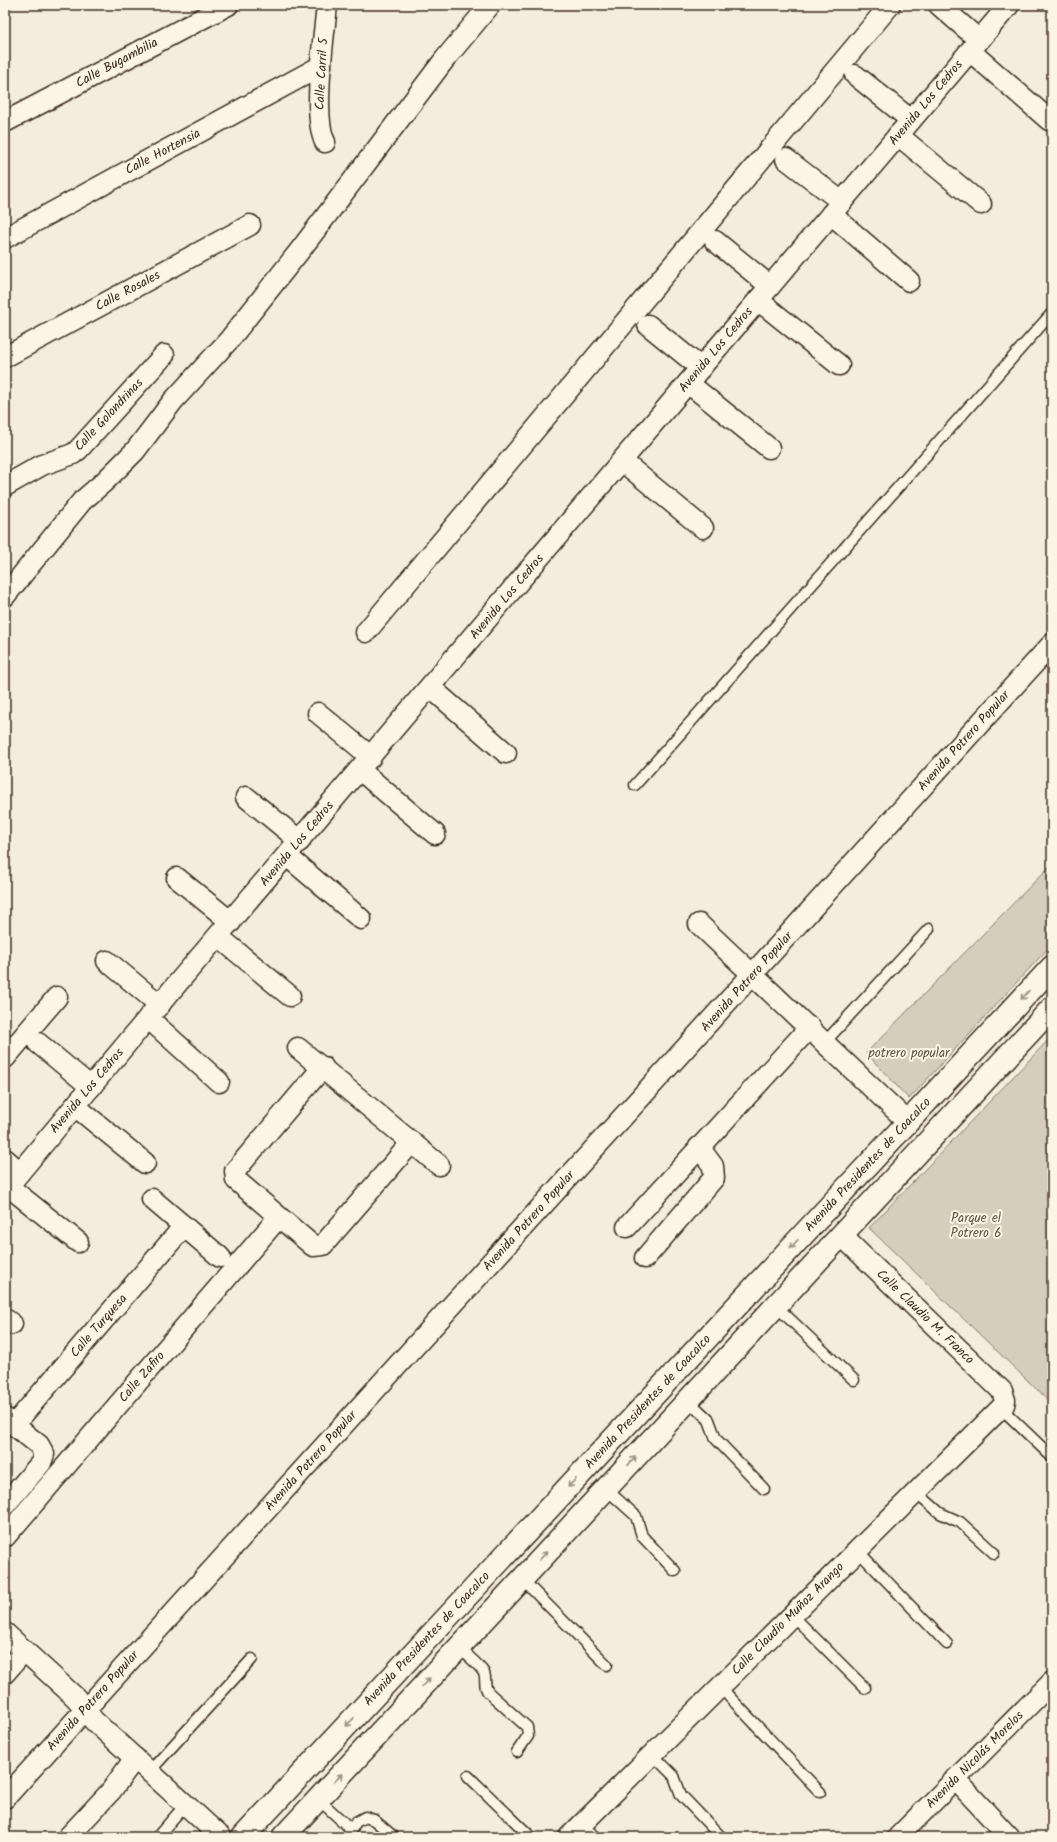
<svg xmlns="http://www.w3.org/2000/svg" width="1057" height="1842" viewBox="0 0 1057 1842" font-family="Kalam,sans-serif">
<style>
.green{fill:#d6cdbd;stroke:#887c6e}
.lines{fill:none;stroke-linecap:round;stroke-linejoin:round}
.lane-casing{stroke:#3b2a1e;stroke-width:13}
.street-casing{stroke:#3b2a1e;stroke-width:23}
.secondary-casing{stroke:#3b2a1e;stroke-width:25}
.lane{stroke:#fcf5e5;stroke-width:10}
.street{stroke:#fcf5e5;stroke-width:20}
.secondary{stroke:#fcf5e5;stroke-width:22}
.oneway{stroke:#9c9082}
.labels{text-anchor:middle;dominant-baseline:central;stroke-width:4;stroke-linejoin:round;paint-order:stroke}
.street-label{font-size:13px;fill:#3b2a1e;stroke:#fcf5e5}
.park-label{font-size:13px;fill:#625346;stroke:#fcf5e5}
</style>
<rect width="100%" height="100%" fill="#f4eddd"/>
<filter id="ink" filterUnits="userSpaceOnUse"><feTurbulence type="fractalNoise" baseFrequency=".025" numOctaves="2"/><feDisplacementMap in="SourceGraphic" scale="8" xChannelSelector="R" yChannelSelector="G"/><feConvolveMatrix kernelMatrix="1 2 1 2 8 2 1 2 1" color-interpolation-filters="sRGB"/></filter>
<g filter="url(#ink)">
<g class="green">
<path d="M1052 864V944L909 1099 866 1053Z"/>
<path d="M1052 1036V1404L869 1228Z"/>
</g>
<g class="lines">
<defs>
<g id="lane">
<path d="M635 785 1052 313"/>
<path d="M825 1042 929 929"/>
<path d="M776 1306 854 1380"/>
<path d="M688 1400 709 1420 716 1439 764 1489"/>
<path d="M1002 1409 1052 1457"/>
<path d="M606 1489 636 1516 642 1536 675 1571"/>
<path d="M916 1492 940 1513 960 1522 994 1553"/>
<path d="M857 1550 947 1644"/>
<path d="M522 1579 607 1665"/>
<path d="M792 1615 865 1688"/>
<path d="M459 1647C466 1655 479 1664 484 1673 487 1680 483 1685 488 1692L527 1727 528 1736 517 1752"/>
<path d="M720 1687 820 1792"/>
<path d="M652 1754 674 1776 681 1795 721 1837"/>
<path d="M150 1771 252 1659"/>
<path d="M468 1776 531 1837"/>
<path d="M318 1799 351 1829"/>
<path d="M582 1824 595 1837"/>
<path d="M157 1837 186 1804"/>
<path d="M347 1837 356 1822 365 1817 374 1820 394 1837"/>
</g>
<g id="street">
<path d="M939 5 979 40"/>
<path d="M970 51 1049 120"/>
<path d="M855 75 911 120"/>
<path d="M5 122 228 5"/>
<path d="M898 135 981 204"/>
<path d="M325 142C312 116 324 36 327 5"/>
<path d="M786 159 842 202"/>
<path d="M831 214 909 281"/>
<path d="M5 238 321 66"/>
<path d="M715 241 770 286"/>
<path d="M758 300 839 365"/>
<path d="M648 325 701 368"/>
<path d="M5 357 250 225"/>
<path d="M688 383 769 448"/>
<path d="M622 461 703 528"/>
<path d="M5 486 42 465 73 454 78 450 164 355"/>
<path d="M5 596 82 501 104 482 135 451 173 401 229 340 301 249 445 59 490 5"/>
<path d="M366 632 890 5"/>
<path d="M430 687 506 753"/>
<path d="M318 713 371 757"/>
<path d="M360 770 435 834"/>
<path d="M246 797 300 841"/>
<path d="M287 856 361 919"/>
<path d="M177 878 231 922"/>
<path d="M699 924 908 1122"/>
<path d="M219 937 290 996"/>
<path d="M107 961 160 1005"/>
<path d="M148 1018 219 1082"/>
<path d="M38 1043 91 1087"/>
<path d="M298 1048 439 1165"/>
<path d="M5 1058 57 997"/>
<path d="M323 1067 235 1171 236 1180 313 1246 323 1245 412 1142"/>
<path d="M75 1106 145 1163"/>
<path d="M5 1159 20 1172"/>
<path d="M8 1186 78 1242"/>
<path d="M5 1190 148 1018 1009 5"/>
<path d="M152 1199 220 1257"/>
<path d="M627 1227 810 1027"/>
<path d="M645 1258 714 1178 713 1166 699 1147"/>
<path d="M5 1319 12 1324"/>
<path d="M5 1418 39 1445 44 1454 41 1463 5 1505"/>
<path d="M14 1425 184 1226"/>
<path d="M5 1537 278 1218"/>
<path d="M5 1633 76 1698 94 1721 221 1837"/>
<path d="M5 1673 24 1651"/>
<path d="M955 1779 1009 1837"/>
<path d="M5 1798 1052 644"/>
<path d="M68 1837 111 1791 135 1758"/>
<path d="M569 1837 1004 1405 1005 1400 1002 1391 841 1235"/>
<path d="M898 1837 1052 1682"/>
</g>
<g id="secondary">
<path d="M243 1837 1052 967"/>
<path d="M283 1837 1052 1008"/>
</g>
</defs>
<use href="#lane" class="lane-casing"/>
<use href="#street" class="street-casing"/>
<use href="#secondary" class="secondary-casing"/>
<use href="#lane" class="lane"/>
<use href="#street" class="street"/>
<use href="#secondary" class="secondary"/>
</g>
<defs><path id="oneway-shaft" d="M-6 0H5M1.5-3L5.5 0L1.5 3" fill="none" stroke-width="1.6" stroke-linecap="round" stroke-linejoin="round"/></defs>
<g class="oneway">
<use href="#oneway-shaft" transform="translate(1025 995) rotate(133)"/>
<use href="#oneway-shaft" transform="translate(794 1244) rotate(133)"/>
<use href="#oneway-shaft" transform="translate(632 1461) rotate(-47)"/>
<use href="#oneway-shaft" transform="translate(572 1483) rotate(133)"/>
<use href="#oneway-shaft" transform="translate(543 1556) rotate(-47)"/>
<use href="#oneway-shaft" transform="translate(426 1682) rotate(-47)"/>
<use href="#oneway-shaft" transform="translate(350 1722) rotate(133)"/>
<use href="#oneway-shaft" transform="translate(338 1778) rotate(-47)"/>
</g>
</g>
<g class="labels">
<g class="street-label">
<text transform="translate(117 63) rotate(-28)">Calle Bugambilia</text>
<text transform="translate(322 74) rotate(-87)">Calle Carril 5</text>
<text transform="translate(926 103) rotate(-50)">Avenida Los Cedros</text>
<text transform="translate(163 152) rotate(-28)">Calle Hortensia</text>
<text transform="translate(128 291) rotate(-28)">Calle Rosales</text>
<text transform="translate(716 350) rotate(-50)">Avenida Los Cedros</text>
<text transform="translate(109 415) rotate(-47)">Calle Golondrinas</text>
<text transform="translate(507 597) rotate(-50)">Avenida Los Cedros</text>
<text transform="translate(964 741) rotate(-48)">Avenida Potrero Popular</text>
<text transform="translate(297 844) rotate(-50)">Avenida Los Cedros</text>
<text transform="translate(747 982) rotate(-48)">Avenida Potrero Popular</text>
<text transform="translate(87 1091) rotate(-50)">Avenida Los Cedros</text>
<text transform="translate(868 1165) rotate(-47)">Avenida Presidentes de Coacalco</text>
<text transform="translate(529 1221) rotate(-48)">Avenida Potrero Popular</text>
<text transform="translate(925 1317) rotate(44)">Calle Claudio M. Franco</text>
<text transform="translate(99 1326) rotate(-49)">Calle Turquesa</text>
<text transform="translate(142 1377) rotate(-49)">Calle Zafiro</text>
<text transform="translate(648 1402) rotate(-47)">Avenida Presidentes de Coacalco</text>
<text transform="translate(311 1461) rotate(-48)">Avenida Potrero Popular</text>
<text transform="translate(788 1619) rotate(-45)">Calle Claudio Muñoz Arango</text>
<text transform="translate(427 1639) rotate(-47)">Avenida Presidentes de Coacalco</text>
<text transform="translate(93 1701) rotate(-48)">Avenida Potrero Popular</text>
<text transform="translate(975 1760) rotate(-45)">Avenida Nicolás Morelos</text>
</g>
<g class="park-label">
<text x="909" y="1053">potrero popular</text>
<text x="976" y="1218">Parque el<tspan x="976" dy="15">Potrero 6</tspan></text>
</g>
</g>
<rect width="1057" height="1842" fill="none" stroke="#fcf5e5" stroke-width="20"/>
<rect x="10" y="10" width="1037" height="1822" fill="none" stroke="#3b2a1e" stroke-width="1.5" filter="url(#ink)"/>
</svg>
